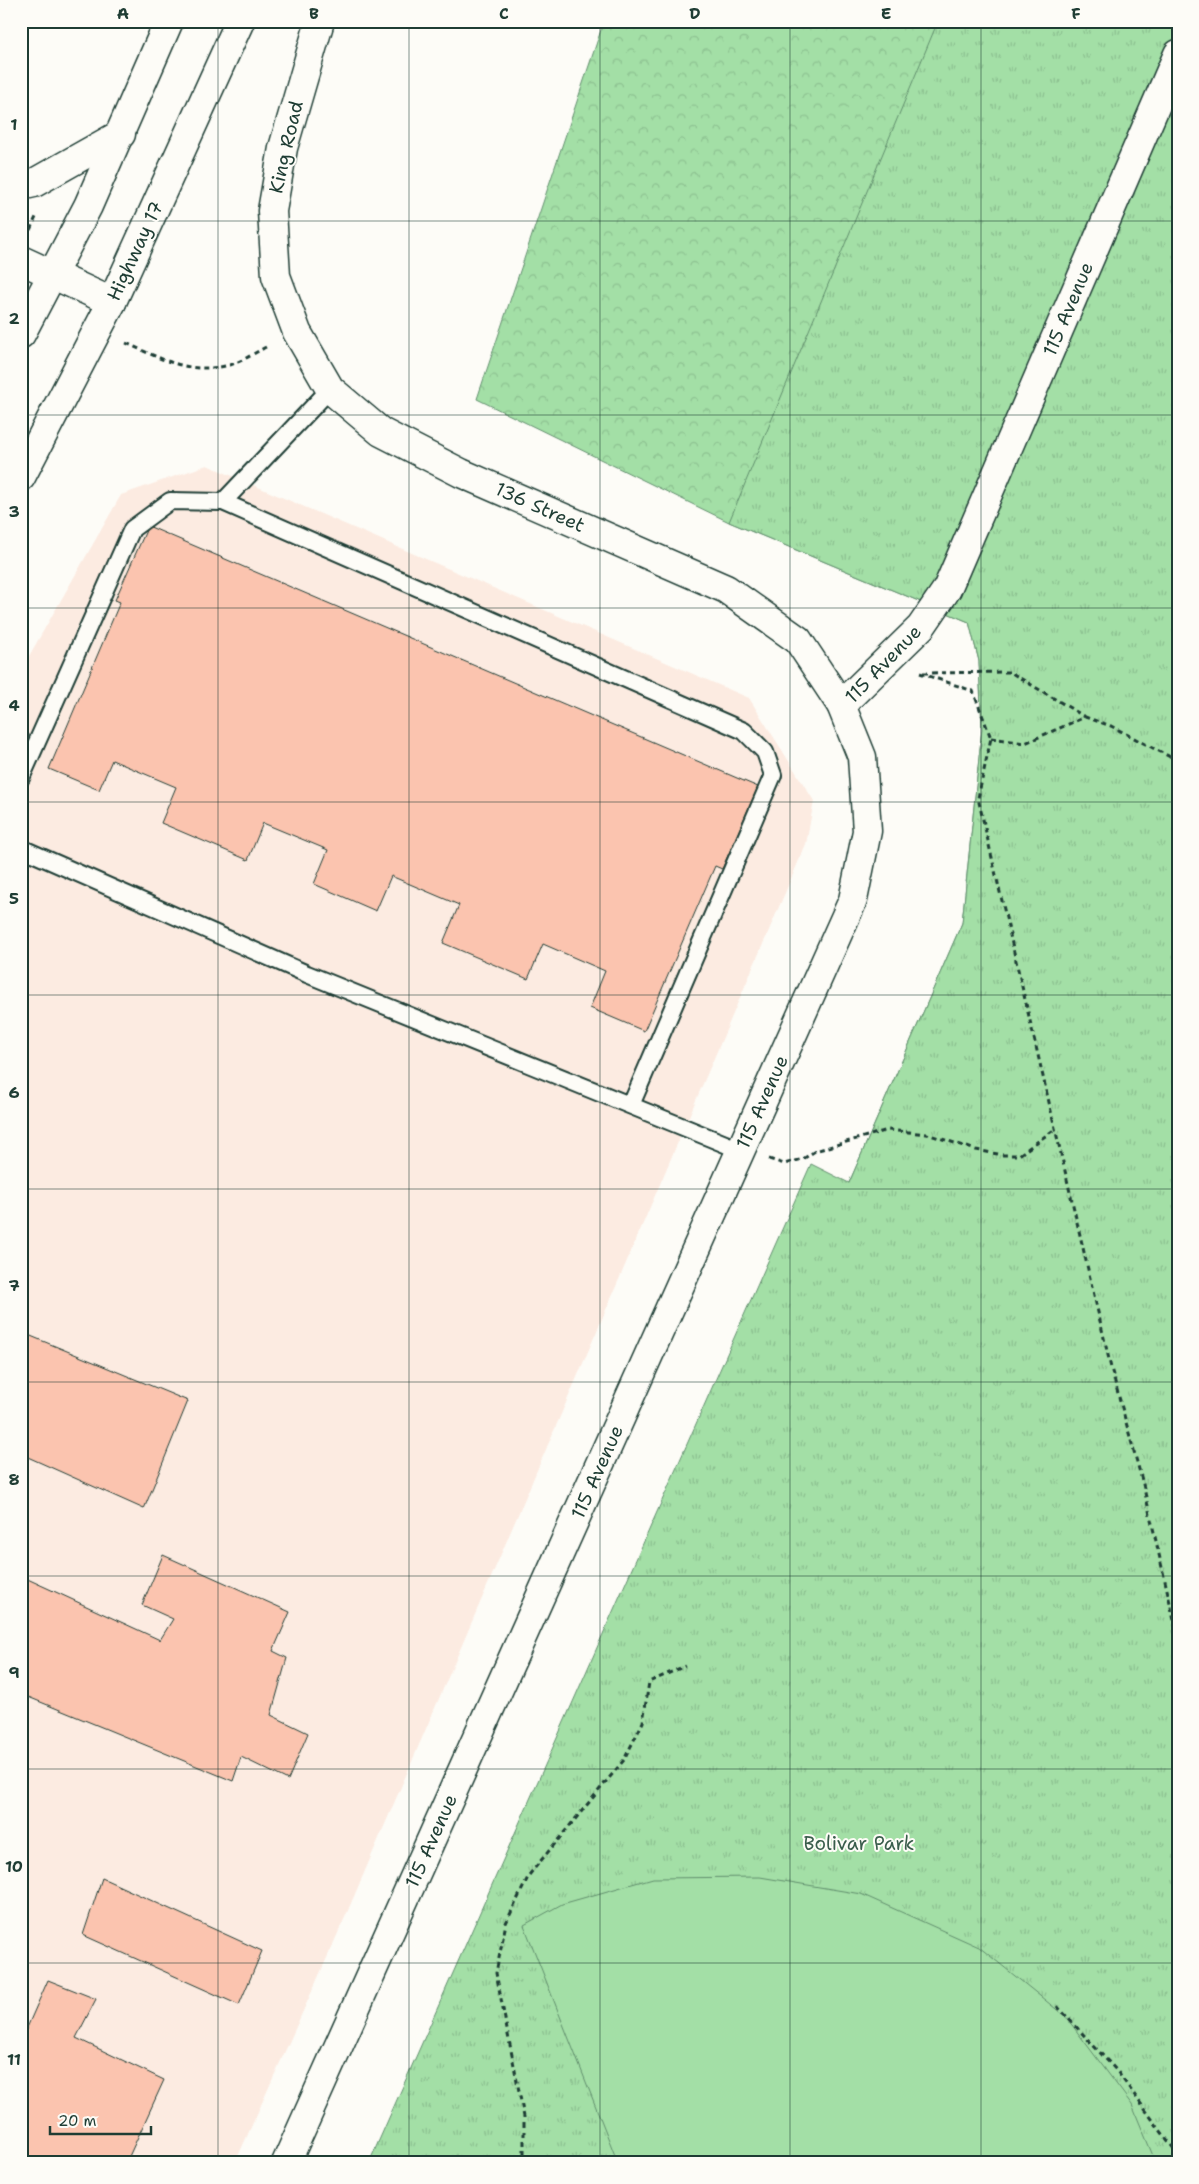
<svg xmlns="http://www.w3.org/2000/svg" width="1199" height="2184" viewBox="0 0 1199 2184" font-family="'Shantell Sans',sans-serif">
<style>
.built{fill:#fcebe1}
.forest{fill:url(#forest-crowns);stroke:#618e6d}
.park{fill:url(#park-tufts);stroke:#618e6d}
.garden{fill:#a3dfa6;stroke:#618e6d}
.building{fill:#fbc4af;stroke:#1f3d34}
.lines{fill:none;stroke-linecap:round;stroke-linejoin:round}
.lane-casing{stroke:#1f3d34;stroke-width:20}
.street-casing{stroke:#1f3d34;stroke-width:31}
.secondary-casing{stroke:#1f3d34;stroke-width:31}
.highway-casing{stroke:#1f3d34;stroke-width:31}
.path{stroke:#1f3d34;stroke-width:3;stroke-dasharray:5 4;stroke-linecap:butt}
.lane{stroke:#fdfcf7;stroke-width:16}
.street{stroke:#fdfcf7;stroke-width:28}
.secondary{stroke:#fdfcf7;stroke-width:28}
.highway{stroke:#fdfcf7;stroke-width:28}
.grid{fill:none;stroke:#1f3d34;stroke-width:1;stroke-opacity:0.55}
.labels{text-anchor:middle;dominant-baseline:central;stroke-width:4;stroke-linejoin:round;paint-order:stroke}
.street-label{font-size:19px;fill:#1f3d34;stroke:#fdfcf7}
.park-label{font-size:19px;fill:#395d4b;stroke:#fdfcf7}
.neatline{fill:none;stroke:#1f3d34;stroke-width:2}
.grid-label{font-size:16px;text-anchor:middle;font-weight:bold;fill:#1f3d34}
</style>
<defs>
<pattern id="forest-crowns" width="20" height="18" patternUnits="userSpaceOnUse" patternTransform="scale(1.25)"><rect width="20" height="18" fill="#a3dfa6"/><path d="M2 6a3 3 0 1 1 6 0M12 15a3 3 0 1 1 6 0" fill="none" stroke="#8cc090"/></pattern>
<pattern id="park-tufts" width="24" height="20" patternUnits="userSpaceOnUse" patternTransform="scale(1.25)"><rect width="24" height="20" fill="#a3dfa6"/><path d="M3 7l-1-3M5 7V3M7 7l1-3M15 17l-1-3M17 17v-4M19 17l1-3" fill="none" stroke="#8cc090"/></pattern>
</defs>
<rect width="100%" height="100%" fill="#fdfcf7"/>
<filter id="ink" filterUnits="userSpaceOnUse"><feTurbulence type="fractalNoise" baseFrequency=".02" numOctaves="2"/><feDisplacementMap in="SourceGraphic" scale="10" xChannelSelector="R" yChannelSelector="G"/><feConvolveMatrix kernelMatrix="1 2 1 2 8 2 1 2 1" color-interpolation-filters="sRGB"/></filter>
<g filter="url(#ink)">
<path class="built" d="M207 465 749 698 814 801 806 844 343 1922 235 2163H21V670L121 495Z"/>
<path class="forest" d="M604 21H1178V2126L849 1183 962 923 982 729 979 661 969 622 729 522 477 399Z"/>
<path class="park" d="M938 21H1178V2163H369L811 1164 849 1183 962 923 982 729 979 661 969 622 729 522Z"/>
<path class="garden" d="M760 1877 861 1894 979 1947 1066 2017 1132 2105 1156 2163H618L524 1925 562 1904 653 1878Z"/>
<g class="building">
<path d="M148 526 758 787 722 869 715 866 644 1031 590 1008 605 971 543 944 528 979 443 943 459 905 391 876 376 911 314 884 328 850 263 823 248 860 161 823 176 787 112 760 99 790 49 769 120 602 115 600Z"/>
<path d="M21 1332 188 1401 144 1509 21 1454Z"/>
<path d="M163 1555 290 1612 273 1651 287 1658 271 1715 308 1733 288 1780 241 1757 233 1781 21 1694V1576L160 1640 173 1619 142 1605Z"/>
<path d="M102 1878 262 1951 239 2005 83 1935Z"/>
<path d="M48 1980 96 1999 76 2038 164 2080 126 2163H21V2027L26 2030Z"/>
</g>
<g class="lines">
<defs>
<g id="lane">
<path d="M223 502 330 389"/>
<path d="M21 778 132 529 170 501 223 502 744 731 765 752 773 775 631 1105"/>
<path d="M21 848 307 974 740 1150"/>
</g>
<g id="street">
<path d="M21 260 112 302"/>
<path d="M841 705 921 627 947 589 1178 54"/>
</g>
<path id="secondary" d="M286 2163 853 900 867 831 862 757 841 705 798 640 726 589 461 473 381 432 330 389 297 332 276 276 272 211 283 148 320 21"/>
<g id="highway">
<path d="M21 186 34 183 121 134"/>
<path d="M21 334 88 206 169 21"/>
<path d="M21 477 112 302 240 21"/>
</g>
</defs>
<use href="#lane" class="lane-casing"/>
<use href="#street" class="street-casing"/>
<use href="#secondary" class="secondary-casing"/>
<use href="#highway" class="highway-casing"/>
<g class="path">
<path d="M30 230 37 215"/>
<path d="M126 343C162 359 188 375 230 365 243 361 256 352 268 346"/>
<path d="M920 673 973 691 991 738 978 798 1111 1368 1143 1484 1178 1638"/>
<path d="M923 673 1010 672 1085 717"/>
<path d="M991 738 1025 743 1085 717 1111 726 1178 761"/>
<path d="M769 1159 784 1164 803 1159 815 1151 888 1130 927 1134 976 1150 1003 1155H1019L1055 1129"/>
<path d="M1057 2006 1117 2071 1174 2149 1178 2161"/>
<path d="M524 2154V2117L496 1973 506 1923 529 1875 624 1760 643 1722 649 1682 685 1666"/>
</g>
<use href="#lane" class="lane"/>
<use href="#street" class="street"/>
<use href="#secondary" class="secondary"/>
<use href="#highway" class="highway"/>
</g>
</g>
<path class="grid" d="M218 21V2163M409 21V2163M600 21V2163M790 21V2163M981 21V2163M21 221H1178M21 415H1178M21 608H1178M21 802H1178M21 995H1178M21 1189H1178M21 1382H1178M21 1576H1178M21 1769H1178M21 1963H1178"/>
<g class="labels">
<g class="street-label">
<text transform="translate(286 147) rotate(-77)">King Road</text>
<text transform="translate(135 251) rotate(-65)">Highway 17</text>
<text transform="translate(1068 309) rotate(-67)">115 Avenue</text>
<text transform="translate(540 507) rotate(24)">136 Street</text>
<text transform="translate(883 664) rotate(-46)">115 Avenue</text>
<text transform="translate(762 1102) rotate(-66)">115 Avenue</text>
<text transform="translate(597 1472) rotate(-66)">115 Avenue</text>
<text transform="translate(431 1841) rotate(-66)">115 Avenue</text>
</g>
<g class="park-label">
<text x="859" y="1843">Bolivar Park</text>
</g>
</g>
<rect width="1199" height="2184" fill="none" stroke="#fdfcf7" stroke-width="55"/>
<path d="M50 2126v8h101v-8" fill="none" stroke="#1f3d34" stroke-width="2.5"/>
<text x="58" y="2126" font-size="15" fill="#1f3d34" stroke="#fdfcf7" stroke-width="4" paint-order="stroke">20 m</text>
<rect x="28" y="28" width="1144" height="2128" class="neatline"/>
<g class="grid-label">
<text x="123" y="19">A</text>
<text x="314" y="19">B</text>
<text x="504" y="19">C</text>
<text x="695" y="19">D</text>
<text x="886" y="19">E</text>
<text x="1076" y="19">F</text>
<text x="14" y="130">1</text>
<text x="14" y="324">2</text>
<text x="14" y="517">3</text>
<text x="14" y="711">4</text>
<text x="14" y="904">5</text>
<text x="14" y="1098">6</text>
<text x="14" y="1291">7</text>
<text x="14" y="1485">8</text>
<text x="14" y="1678">9</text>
<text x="14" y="1872">10</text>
<text x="14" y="2065">11</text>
</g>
</svg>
